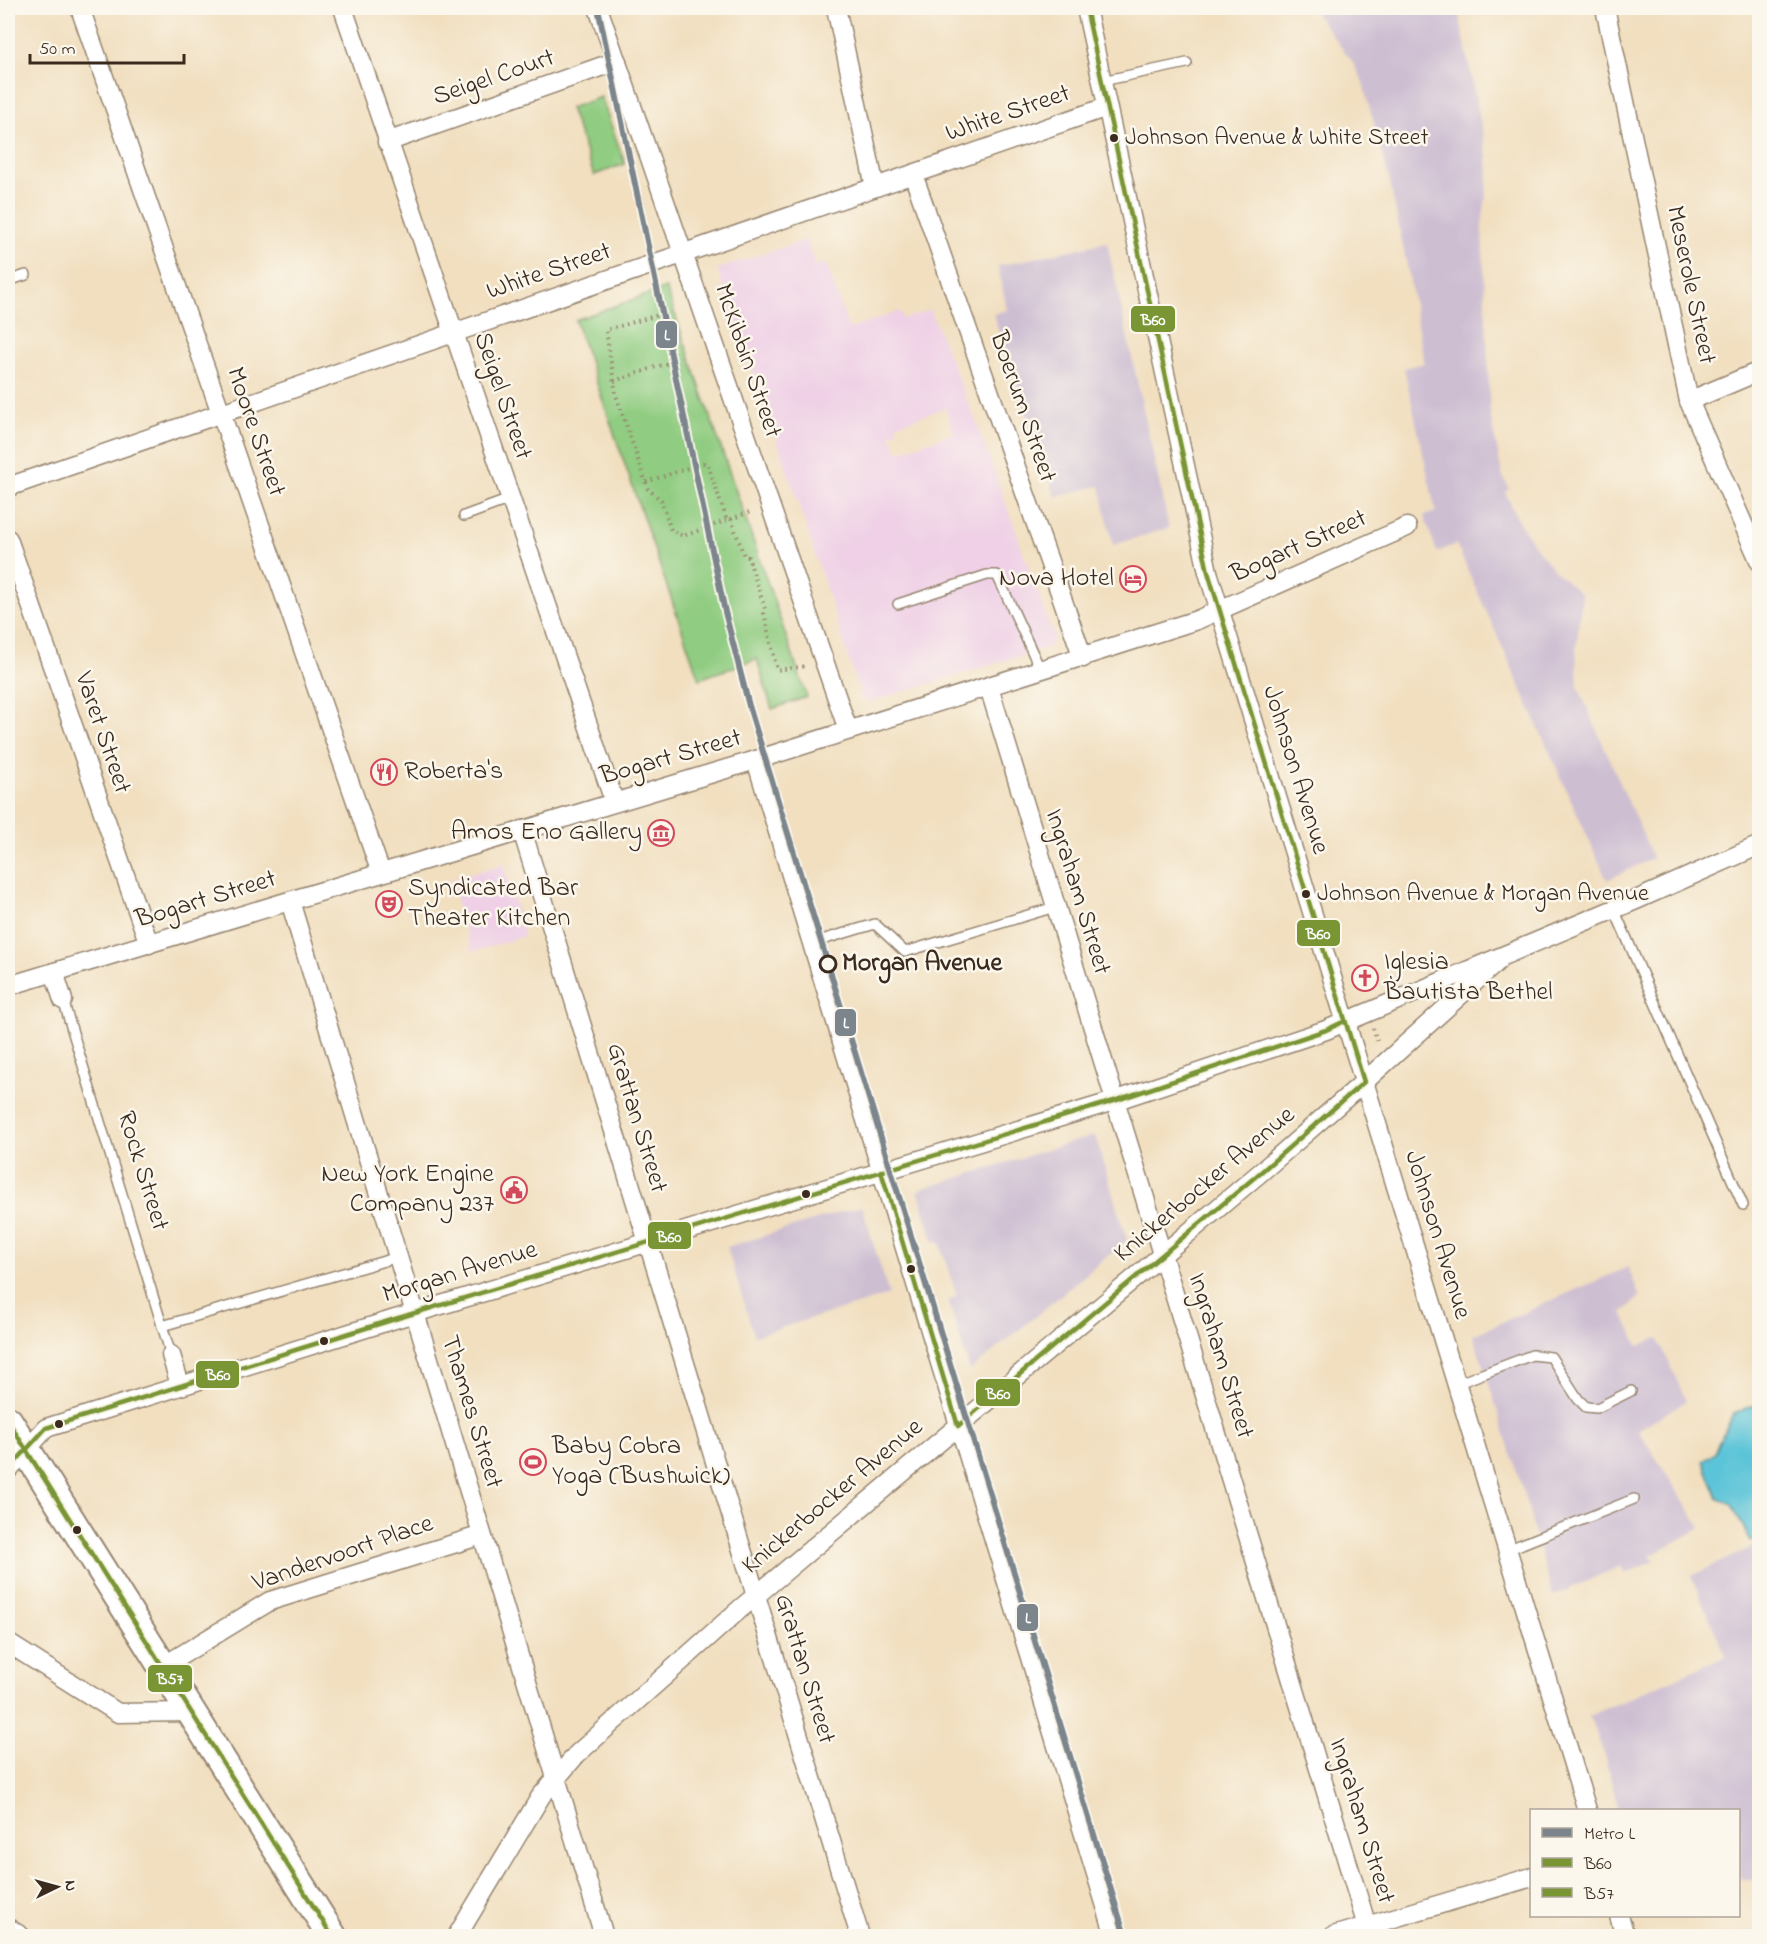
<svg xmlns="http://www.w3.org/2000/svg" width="1767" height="1944" viewBox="0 0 1767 1944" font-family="'Indie Flower',sans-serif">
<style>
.built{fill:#efd0e6;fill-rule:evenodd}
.industrial{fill:#cdbed2}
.green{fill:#90cc81;stroke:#667b50;stroke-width:1.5}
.water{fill:#5cc4d8;stroke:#4c777b;stroke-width:1.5}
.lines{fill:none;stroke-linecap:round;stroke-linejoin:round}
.lane-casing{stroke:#96846f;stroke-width:12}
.street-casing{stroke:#96846f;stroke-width:21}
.primary-casing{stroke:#96846f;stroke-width:32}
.path{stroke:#96846f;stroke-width:4;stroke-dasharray:1.5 4.5;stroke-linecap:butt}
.lane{stroke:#fff;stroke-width:9}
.street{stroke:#fff;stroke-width:18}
.primary{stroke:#fff;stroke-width:28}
.bus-1-casing{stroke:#fbf7ec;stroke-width:9}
.bus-2-casing{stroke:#fbf7ec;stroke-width:9}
.bus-1{stroke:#799534;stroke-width:4.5}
.bus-2{stroke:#799534;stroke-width:4.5}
.metro-1-casing{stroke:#fbf7ec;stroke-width:10}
.metro-1{stroke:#7c858c;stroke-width:6}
.bus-dot{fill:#3b2a1e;stroke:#fbf7ec;stroke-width:2}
.stop-dot{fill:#fbf7ec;stroke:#3b2a1e;stroke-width:3}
.labels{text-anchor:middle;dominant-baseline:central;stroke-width:5;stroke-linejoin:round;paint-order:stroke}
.bus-label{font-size:24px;fill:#3b2a1e;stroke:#fbf7ec;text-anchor:start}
.street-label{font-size:26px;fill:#3b2a1e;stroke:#fbf7ec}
.poi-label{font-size:26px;fill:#3b2a1e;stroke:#fbf7ec;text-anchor:start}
.stop-label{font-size:26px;font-weight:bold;fill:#3b2a1e;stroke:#fbf7ec;text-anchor:start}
.line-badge{stroke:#fbf7ec;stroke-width:2}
.badge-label{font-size:16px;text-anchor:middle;font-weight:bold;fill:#fff}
</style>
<rect width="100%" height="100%" fill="#fbf7ec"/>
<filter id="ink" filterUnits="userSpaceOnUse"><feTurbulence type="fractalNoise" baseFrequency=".0167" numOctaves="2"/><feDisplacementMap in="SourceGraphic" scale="12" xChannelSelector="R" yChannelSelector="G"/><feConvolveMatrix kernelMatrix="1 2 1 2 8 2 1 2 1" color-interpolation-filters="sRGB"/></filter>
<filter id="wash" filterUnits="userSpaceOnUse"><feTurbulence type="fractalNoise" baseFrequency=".008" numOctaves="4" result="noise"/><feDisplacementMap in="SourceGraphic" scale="24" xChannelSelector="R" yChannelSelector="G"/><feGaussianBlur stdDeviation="1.35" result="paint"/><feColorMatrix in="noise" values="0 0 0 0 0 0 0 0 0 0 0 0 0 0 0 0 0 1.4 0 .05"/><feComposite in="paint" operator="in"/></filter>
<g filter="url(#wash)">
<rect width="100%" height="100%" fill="#f1dfc0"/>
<g class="built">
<path d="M806 240 816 267 826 263 849 329 900 311 903 319 930 310 978 427 1054 637 1049 647 870 702 861 697 793 487 717 269ZM945 408 954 433 898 452 890 434 898 431 896 425Z"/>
<path d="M504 864 524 936 472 952 450 880Z"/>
</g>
<g class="industrial">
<path d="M1311 8H1458L1487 156 1488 181 1482 224 1490 413 1502 474 1509 489 1505 492 1520 524 1533 544 1557 573 1582 595 1576 649 1578 687 1653 858 1607 880 1456 544 1437 552 1424 516 1436 512 1404 368 1424 363 1410 281 1389 178 1362 80 1352 61Z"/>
<path d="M1107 242 1169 528 1113 545 1100 486 1055 496 993 314 1007 310 998 266Z"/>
<path d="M1095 1135 1127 1240 970 1371 948 1300 957 1297 940 1244 933 1240 918 1190Z"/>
<path d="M862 1206 889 1295 754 1336 727 1247Z"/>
<path d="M1628 1267 1640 1297 1623 1312 1638 1346 1658 1338 1686 1401 1638 1430 1701 1528 1650 1556 1654 1561 1625 1574 1621 1566 1553 1596 1519 1478 1473 1335Z"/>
<path d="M1759 1544V1883L1739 1878 1738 1810H1619L1603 1751 1589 1716 1726 1656 1691 1576Z"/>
</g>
<g class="green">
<path d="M601 97 625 164 594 175 570 108Z"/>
<path d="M666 288 807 697 772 709 757 659 699 679 575 320Z"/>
</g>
<path class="water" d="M1759 1403V1538L1751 1542 1731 1503 1718 1499 1703 1461 1715 1453C1719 1436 1727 1430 1733 1414Z"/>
</g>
<g filter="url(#ink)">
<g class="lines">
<defs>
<g id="lane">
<path d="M1102 81 1187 63"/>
<path d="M8 281 26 275"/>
<path d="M464 516 510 499"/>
<path d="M898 604 987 575H997L1041 671"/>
<path d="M1614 909 1743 1205"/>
<path d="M812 943 875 924 905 952 1055 907"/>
<path d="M63 1000 171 1355"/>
<path d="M162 1326 398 1257"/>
<path d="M1456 1384 1532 1355 1551 1357 1578 1399 1586 1407 1597 1408 1631 1391"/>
<path d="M1507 1550 1634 1499"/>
</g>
<g id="street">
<path d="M80 8 381 873"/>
<path d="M343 8 614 801"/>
<path d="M598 8 848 730"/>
<path d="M836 8 875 187"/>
<path d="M1086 8 1208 572 1587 1810"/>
<path d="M1605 8 1689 401 1760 562"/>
<path d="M387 142 617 61"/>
<path d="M913 174 1083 658"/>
<path d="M1689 401 1760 371"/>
<path d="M8 487 1107 107"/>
<path d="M8 539 149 944"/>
<path d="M989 687 1370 1936"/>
<path d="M756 760 1115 1936"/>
<path d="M522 830 860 1936"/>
<path d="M290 901 604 1936"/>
<path d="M54 972 63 1000"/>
<path d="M8 986 756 760 1197 620 1407 527"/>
<path d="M171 1355 180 1385"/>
<path d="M8 1470 46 1428 395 1319 1114 1101 1326 1030 1636 900 1760 845"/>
<path d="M8 1643 118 1713 189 1712"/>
<path d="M162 1667 270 1601 482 1535"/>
<path d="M1619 1916 1625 1936"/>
<path d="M8 1928 21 1936"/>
<path d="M457 1936 541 1796 577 1754 740 1609 1261 1172 1364 1082 1498 961"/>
<path d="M1333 1936 1532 1877"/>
</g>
<path id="primary" d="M8 1421 332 1936"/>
</defs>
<use href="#lane" class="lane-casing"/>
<use href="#street" class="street-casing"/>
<use href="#primary" class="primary-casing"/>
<g class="path">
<path d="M655 285 691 467"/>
<path d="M662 314 606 330 616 395 648 489 661 500 671 530 683 536 753 511"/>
<path d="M614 381 671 362"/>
<path d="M646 482 703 463 708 465 727 521"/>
<path d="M731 519 744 556 748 557 765 609 764 613 777 670 807 666"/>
<path d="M8 610 9 609"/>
<path d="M1373 1028 1378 1044"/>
</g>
<use href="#lane" class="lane"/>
<use href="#street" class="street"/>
<use href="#primary" class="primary"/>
<defs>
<g id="bus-1">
<path d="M881 1171 958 1426 1261 1172 1364 1082 1208 572 1086 8"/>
<path d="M8 1470 46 1428 395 1319 1114 1101 1326 1030 1345 1021"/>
</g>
<path id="bus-2" d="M8 1421 332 1936"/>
</defs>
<use href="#bus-1" class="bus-1-casing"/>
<use href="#bus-2" class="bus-2-casing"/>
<use href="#bus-1" class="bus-1"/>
<use href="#bus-2" class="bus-2"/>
<defs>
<path id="metro-1" d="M598 8 725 612 749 706 1125 1936"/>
</defs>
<use href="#metro-1" class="metro-1-casing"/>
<use href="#metro-1" class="metro-1"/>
</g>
</g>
<defs>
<symbol id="hotel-ring" viewBox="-11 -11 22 22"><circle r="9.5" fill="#fbf7ec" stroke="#d1495b" stroke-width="1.5"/><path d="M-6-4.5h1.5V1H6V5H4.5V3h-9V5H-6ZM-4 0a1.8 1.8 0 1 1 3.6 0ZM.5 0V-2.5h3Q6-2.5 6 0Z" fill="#d1495b"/></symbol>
<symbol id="restaurant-ring" viewBox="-11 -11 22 22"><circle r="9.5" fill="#fbf7ec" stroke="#d1495b" stroke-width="1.5"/><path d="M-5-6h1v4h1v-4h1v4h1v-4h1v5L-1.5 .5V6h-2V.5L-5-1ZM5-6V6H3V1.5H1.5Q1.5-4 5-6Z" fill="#d1495b"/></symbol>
<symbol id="museum-ring" viewBox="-11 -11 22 22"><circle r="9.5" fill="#fbf7ec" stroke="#d1495b" stroke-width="1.5"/><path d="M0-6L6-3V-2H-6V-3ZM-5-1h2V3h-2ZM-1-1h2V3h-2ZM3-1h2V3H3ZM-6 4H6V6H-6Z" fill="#d1495b"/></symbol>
<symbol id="theatre-ring" viewBox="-11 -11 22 22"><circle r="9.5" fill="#fbf7ec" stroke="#d1495b" stroke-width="1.5"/><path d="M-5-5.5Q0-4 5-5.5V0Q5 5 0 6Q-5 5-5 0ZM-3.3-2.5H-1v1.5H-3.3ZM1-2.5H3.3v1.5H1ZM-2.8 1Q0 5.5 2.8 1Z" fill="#d1495b"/></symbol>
<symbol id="church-ring" viewBox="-11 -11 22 22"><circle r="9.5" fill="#fbf7ec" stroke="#d1495b" stroke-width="1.5"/><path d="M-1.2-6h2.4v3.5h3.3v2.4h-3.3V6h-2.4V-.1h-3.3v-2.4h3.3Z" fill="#d1495b"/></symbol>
<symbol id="civic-ring" viewBox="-11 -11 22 22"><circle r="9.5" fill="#fbf7ec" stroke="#d1495b" stroke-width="1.5"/><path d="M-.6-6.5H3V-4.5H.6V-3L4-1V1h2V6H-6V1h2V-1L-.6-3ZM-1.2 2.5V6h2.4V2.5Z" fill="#d1495b"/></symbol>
<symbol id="stadium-ring" viewBox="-11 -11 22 22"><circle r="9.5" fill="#fbf7ec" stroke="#d1495b" stroke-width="1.5"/><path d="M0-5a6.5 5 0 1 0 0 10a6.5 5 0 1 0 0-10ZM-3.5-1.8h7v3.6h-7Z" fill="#d1495b"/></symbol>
</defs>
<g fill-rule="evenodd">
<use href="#hotel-ring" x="1118" y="564" width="30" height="30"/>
<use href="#restaurant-ring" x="369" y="757" width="30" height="30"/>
<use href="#museum-ring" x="646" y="818" width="30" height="30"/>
<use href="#theatre-ring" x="374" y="889" width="30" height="30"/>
<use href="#church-ring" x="1350" y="963" width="30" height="30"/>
<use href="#civic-ring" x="499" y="1175" width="30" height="30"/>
<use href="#stadium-ring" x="518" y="1447" width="30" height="30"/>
</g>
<g class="bus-dot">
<circle cx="1114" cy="138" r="5"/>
<circle cx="1306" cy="894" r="5"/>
<circle cx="806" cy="1194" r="5"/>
<circle cx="911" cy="1269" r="5"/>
<circle cx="324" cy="1341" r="5"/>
<circle cx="59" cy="1424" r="5"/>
<circle cx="77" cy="1530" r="5"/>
</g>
<circle class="stop-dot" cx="828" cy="964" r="8"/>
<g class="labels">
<g class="bus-label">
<text x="1125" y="138">Johnson Avenue &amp; White Street</text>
<text x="1317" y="894">Johnson Avenue &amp; Morgan Avenue</text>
</g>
<g class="street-label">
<text transform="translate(494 78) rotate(-19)">Seigel Court</text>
<text transform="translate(1008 114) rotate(-19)">White Street</text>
<text transform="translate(549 272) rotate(-19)">White Street</text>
<text transform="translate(1690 285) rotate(78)">Meserole Street</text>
<text transform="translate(747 361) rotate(71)">McKibbin Street</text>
<text transform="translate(502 396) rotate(71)">Seigel Street</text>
<text transform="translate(1022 407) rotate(71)">Boerum Street</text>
<text transform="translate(255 432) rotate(71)">Moore Street</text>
<text transform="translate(1299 547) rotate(-24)">Bogart Street</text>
<text transform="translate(102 733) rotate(71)">Varet Street</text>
<text transform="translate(671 758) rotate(-16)">Bogart Street</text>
<text transform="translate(1295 770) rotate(73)">Johnson Avenue</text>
<text transform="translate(1077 892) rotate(73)">Ingraham Street</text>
<text transform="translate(206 900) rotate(-17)">Bogart Street</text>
<text transform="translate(636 1118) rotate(73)">Grattan Street</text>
<text transform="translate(142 1171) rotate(73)">Rock Street</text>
<text transform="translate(1205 1185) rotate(-40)">Knickerbocker Avenue</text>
<text transform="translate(1437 1235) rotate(73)">Johnson Avenue</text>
<text transform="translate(460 1273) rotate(-17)">Morgan Avenue</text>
<text transform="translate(1220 1356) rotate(73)">Ingraham Street</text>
<text transform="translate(471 1412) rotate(73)">Thames Street</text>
<text transform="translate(833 1497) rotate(-40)">Knickerbocker Avenue</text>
<text transform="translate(343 1554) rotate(-19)">Vandervoort Place</text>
<text transform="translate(804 1669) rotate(73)">Grattan Street</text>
<text transform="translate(1361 1821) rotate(73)">Ingraham Street</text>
</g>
<g class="poi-label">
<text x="1114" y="579" text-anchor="end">Nova Hotel</text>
<text x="404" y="772">Roberta's</text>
<text x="642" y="833" text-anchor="end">Amos Eno Gallery</text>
<text x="408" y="889">Syndicated Bar<tspan x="408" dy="30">Theater Kitchen</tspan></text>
<text x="1384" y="963">Iglesia<tspan x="1384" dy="30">Bautista Bethel</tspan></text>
<text x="494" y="1175" text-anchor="end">New York Engine<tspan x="494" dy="30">Company 237</tspan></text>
<text x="552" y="1447">Baby Cobra<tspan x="552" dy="30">Yoga (Bushwick)</tspan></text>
</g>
<g class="stop-label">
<text x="842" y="964">Morgan Avenue</text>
</g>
</g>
<g class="line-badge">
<rect x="1130" y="305" width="46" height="28" rx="6" fill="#799534"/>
<rect x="655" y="320" width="23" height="29" rx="6" fill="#7c858c"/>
<rect x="1296" y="919" width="45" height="28" rx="6" fill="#799534"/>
<rect x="834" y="1008" width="23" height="29" rx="6" fill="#7c858c"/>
<rect x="647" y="1221" width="45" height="29" rx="6" fill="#799534"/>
<rect x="195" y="1360" width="45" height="29" rx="6" fill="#799534"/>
<rect x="975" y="1378" width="46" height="29" rx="6" fill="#799534"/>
<rect x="1016" y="1603" width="23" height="29" rx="6" fill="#7c858c"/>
<rect x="147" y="1664" width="46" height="29" rx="6" fill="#799534"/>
</g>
<g class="badge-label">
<text x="1153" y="325">B60</text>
<text x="667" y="340">L</text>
<text x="1318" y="939">B60</text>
<text x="846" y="1028">L</text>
<text x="669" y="1242">B60</text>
<text x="218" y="1380">B60</text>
<text x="998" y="1399">B60</text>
<text x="1028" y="1623">L</text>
<text x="170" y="1684">B57</text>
</g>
<rect width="1767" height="1944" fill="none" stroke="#fbf7ec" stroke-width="30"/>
<rect x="1530" y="1809" width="210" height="108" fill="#fbf7ec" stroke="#aea59a" stroke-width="1.5"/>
<rect x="1542" y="1828" width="30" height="9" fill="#7c858c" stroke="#aea59a" stroke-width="1.5"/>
<text x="1584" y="1839" font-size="18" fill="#3b2a1e">Metro L</text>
<rect x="1542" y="1858" width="30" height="9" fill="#799534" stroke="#aea59a" stroke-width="1.5"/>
<text x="1584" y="1869" font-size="18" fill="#3b2a1e">B60</text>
<rect x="1542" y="1888" width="30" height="9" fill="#799534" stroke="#aea59a" stroke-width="1.5"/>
<text x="1584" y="1899" font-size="18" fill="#3b2a1e">B57</text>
<g transform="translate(57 1887) rotate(85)" stroke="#fbf7ec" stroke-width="4.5" paint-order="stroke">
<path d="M0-4.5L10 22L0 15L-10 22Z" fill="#3b2a1e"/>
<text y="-9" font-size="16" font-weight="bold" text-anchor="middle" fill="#3b2a1e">N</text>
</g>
<path d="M30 54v9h154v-9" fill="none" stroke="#3b2a1e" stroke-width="3"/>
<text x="39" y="54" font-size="18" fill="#3b2a1e" stroke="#fbf7ec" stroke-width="4.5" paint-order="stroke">50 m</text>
</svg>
